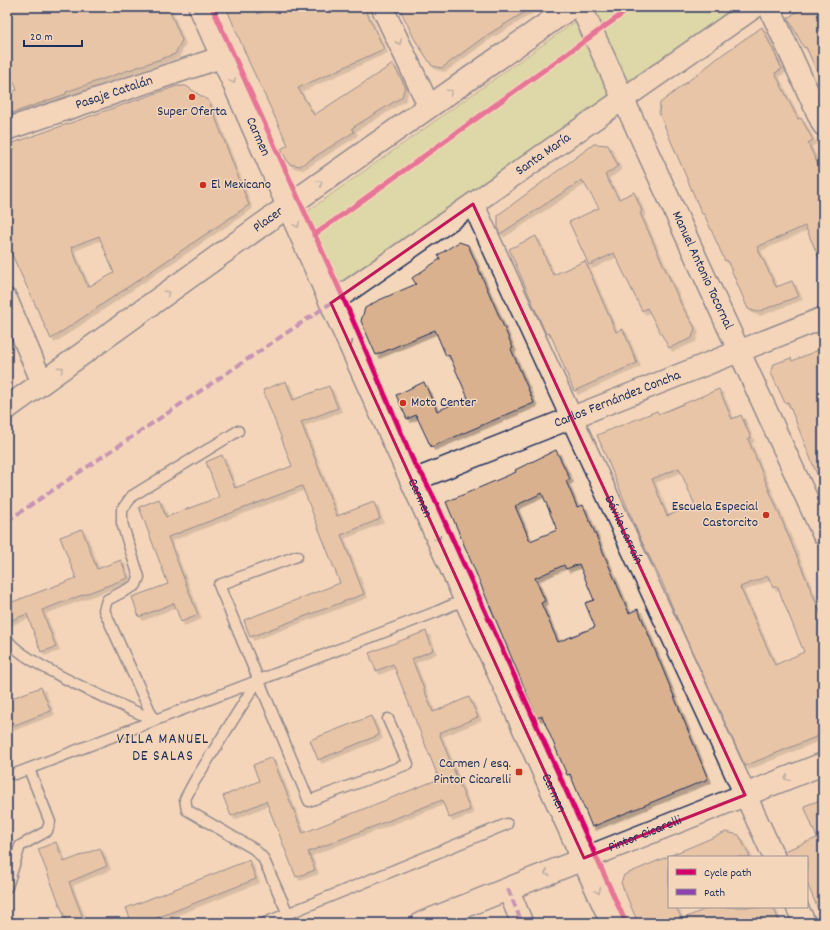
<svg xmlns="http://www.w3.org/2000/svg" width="830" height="930" viewBox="0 0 830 930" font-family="Dekko,sans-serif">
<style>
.green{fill:#c3da90;stroke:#6f8477}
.building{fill:#dab18e;stroke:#1b2f5e;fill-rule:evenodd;filter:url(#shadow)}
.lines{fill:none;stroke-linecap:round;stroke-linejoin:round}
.service-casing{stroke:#1b2f5e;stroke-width:13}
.minor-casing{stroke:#1b2f5e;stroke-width:24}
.tertiary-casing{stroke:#1b2f5e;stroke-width:25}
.secondary-casing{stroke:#1b2f5e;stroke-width:25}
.service{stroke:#f4d6ba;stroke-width:10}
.minor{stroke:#f4d6ba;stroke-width:21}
.tertiary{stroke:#f4d6ba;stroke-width:22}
.secondary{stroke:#f4d6ba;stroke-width:22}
.quiet{stroke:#8e44ad;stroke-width:4;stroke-dasharray:8 4;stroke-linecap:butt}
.cycleway-casing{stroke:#f4d6ba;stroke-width:8}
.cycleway{stroke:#d6006c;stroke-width:5}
.oneway{stroke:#88828c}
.marked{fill:none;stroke:#c2185b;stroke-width:3;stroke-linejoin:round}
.poi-dot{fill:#c8321e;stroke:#f4d6ba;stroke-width:1.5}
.labels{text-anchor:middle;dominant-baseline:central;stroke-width:3;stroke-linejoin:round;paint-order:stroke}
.street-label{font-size:14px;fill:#1b2f5e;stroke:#f4d6ba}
.poi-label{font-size:14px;fill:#1b2f5e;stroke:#f4d6ba;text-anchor:start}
.neighbourhood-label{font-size:15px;letter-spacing:1px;fill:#1b2f5e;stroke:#f4d6ba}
</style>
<defs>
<filter id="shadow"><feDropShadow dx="3.5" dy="3.5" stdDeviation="0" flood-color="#0004"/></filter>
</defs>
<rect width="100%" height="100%" fill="#f4d6ba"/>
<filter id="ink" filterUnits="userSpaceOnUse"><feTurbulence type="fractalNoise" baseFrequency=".025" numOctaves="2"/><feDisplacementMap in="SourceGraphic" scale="8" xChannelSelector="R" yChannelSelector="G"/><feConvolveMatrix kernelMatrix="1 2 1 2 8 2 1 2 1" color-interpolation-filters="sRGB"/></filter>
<g filter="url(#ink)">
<path class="green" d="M596 7H735L339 283 308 211Z"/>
<g class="building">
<path d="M13 7H168L182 40 175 54 66 92V94L7 115V93L17 90 7 64V10Z"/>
<path d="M226 7H255L258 14 274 7H364L384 49 298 88 314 115 393 64 405 86 402 97 352 128 354 132 300 166 289 164 281 149 288 145 249 62Z"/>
<path d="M399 7H533L484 37 442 68 432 66 415 40Z"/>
<path d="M803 7H823V16L817 18 823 29V85L806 47 804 48 788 18Z"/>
<path d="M762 27 782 69 775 73 798 119 801 118 813 140 808 143 823 176V267L805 226 757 247 776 287 792 281 799 296 757 312 748 309 727 260 725 261 704 214H702L659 113 660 103 723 54Z"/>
<path d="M177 86H186L209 101 249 205 51 339 7 244V145ZM99 236 114 273 88 287 71 247Z"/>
<path d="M594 144 608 145 618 166 605 175 619 199 634 192 642 211 640 213 682 306 695 328 692 338 669 348 647 308 642 311 614 253 589 265 569 222 599 208 582 180 500 234 498 230V215Z"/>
<path d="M536 236 553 275 585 261 616 332 623 329 637 363 574 391 550 333 546 334 509 249Z"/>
<path d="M459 242 468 245 513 348 511 349 534 403 431 447 416 415 407 419 396 395 424 382 437 411 468 398 449 355 446 356 435 330 376 355 361 321 365 308 377 301 416 284 412 278 440 259 438 255Z"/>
<path d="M823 348V486L822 487 788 402 785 403 771 373 774 364 791 358 792 361Z"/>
<path d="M286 381 293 400 329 386 338 408 301 422 337 516 374 502 380 519 341 535 364 594 250 637 244 620 340 583 302 486 168 537 198 615 181 622 174 603 139 617 132 597 168 584 139 507 159 499 166 517 219 497 206 462 222 455 235 488 292 466 263 390Z"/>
<path d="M719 389 732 419 741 415 751 438 748 439 823 619V734L745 766 683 632 662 582 641 540 597 435 657 411 659 414ZM679 468 695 505 667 516 652 479ZM768 576 773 588 777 586 804 652 775 665 740 587Z"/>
<path d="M556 450 570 479 566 481 577 507 583 505 629 613 638 609 708 779 592 827 570 774 567 775 542 716 537 718 446 502 516 472 515 470ZM542 493 557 530 530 541 515 506ZM579 564 594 600 585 603 595 627 558 642 541 603 545 601 535 578 564 565 566 569Z"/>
<path d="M82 529 97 569 121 560 128 578 42 610 56 647 41 652 27 614 7 622V604L76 578 60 537Z"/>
<path d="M426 631 433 650 412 659 433 712 469 697 478 717 439 733 470 810 449 818 442 800 308 852 315 870 296 877 266 801 231 816 223 796 259 781 253 765 272 757 303 833 439 779 393 664 376 671 369 653Z"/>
<path d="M41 687 51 711 7 728V700Z"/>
<path d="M371 716 379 735 318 760 310 740Z"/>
<path d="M823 799V921L807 883V857H786L784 851 817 838 804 806Z"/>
<path d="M726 832 739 835 750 857H669V907H676L682 919 710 907H773L780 923H638L621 883 624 875Z"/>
<path d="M56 842 64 862 100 848 107 866 69 882 85 923H67L38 849Z"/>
<path d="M249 860 256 879 144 923H132L126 908Z"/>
</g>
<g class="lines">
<defs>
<g id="service">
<path d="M297 556 219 585 309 801 408 764 388 719"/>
<path d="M7 639C21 663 124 706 154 720"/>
<path d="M258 680 194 782 185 799 187 810 254 849 263 858 288 914"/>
<path d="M154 720 104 610 107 600 136 585 139 577 122 523V510L132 496 238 431"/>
<path d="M7 772 15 774 436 612 466 599"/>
<path d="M7 887 20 846 47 831 50 822 29 769"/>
<path d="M265 923 507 824"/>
</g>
<g id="minor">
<path d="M382 7 429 106"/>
<path id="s1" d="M581 7 823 534"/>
<path d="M769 7 823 125"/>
<path id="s2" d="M7 129 222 57"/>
<path id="s3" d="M473 204 774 857"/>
<path d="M7 300 42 382"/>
<path id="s4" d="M331 303 755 7"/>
<path id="s5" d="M412 481 823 318"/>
<path d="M508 889 522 923"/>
<path d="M797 907 805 923"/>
</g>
<g id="tertiary">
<path id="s6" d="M7 408 288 206 571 7"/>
<path id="s7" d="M422 923 823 764"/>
</g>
<g id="secondary">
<path id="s8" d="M200 7 331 303 612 923"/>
</g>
</defs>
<use href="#service" class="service-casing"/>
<use href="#minor" class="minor-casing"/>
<use href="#tertiary" class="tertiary-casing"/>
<use href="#secondary" class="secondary-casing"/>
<use href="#service" class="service"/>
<use href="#minor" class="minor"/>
<use href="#tertiary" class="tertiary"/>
<use href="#secondary" class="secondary"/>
<g class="quiet">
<path d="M7 521 331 303"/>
<path d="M508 889 522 923"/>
</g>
<defs>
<g id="cycleway">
<path d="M212 7 342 295 415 465 423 476 434 498 626 923"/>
<path d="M314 235 632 7"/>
</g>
</defs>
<use href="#cycleway" class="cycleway-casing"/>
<use href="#cycleway" class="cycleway"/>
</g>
<defs><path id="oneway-chevron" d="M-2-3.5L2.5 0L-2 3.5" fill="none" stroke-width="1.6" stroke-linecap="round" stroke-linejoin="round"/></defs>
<g class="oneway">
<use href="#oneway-chevron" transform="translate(399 42) rotate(65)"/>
<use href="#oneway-chevron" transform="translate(233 81) rotate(66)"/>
<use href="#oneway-chevron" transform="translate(450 92) rotate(-35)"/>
<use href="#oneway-chevron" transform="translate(320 183) rotate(-35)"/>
<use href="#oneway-chevron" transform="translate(297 225) rotate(66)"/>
<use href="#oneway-chevron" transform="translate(167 293) rotate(-36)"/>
<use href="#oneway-chevron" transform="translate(350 344) rotate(66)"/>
<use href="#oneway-chevron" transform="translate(61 369) rotate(-36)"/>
<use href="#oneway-chevron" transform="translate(438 539) rotate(65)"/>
<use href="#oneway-chevron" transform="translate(787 778) rotate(158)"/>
<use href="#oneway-chevron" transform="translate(547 873) rotate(158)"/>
<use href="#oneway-chevron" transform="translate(598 891) rotate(66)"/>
</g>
</g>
<path d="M0 0H830V930H0ZM473 204 745 795 584 858 331 303Z" fill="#f4d6ba" fill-opacity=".55" fill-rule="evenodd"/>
<path class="marked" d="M473 204 745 795 584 858 331 303Z"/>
<g class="poi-dot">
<circle cx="192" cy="97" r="4"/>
<circle cx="203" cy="185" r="4"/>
<circle cx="403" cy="403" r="4"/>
<circle cx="766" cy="515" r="4"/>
<rect x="515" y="768" width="8" height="8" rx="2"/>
</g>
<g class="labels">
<g class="street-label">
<text stroke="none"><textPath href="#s2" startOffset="113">Pasaje Catalán</textPath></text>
<text stroke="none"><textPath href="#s8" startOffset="142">Carmen</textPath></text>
<text stroke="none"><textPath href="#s4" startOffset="259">Santa María</textPath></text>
<text stroke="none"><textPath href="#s6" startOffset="322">Placer</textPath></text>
<text stroke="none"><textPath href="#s1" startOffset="290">Manuel Antonio Tocornal</textPath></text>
<text stroke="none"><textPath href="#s5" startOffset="221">Carlos Fernández Concha</textPath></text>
<text stroke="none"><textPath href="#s8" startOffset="538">Carmen</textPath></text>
<text stroke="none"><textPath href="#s3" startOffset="359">Dávila Larraín</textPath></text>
<text stroke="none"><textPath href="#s8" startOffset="862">Carmen</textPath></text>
<text stroke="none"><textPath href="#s7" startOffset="240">Pintor Cicarelli</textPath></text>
</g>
<g class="poi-label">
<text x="192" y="112" text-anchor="middle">Super Oferta</text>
<text x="211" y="185">El Mexicano</text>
<text x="411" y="403">Moto Center</text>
<text x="758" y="507" text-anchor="end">Escuela Especial<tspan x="758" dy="16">Castorcito</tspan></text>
<text x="511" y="764" text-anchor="end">Carmen / esq.<tspan x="511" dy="16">Pintor Cicarelli</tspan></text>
</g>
<g class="neighbourhood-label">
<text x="163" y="740">VILLA MANUEL<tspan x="163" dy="17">DE SALAS</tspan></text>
</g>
</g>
<rect width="830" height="930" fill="none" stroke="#f4d6ba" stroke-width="24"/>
<rect x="12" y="12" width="806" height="906" fill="none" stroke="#1b2f5e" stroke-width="1.5" filter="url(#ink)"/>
<rect x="668" y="856" width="140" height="52" fill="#f4d6ba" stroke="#9d9395"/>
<rect x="676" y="869" width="20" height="6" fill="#d6006c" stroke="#9d9395"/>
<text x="704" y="876" font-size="12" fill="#1b2f5e">Cycle path</text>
<rect x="676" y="889" width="20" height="6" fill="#8e44ad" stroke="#9d9395"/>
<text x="704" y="896" font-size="12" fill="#1b2f5e">Path</text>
<path d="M24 40v6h58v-6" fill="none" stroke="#1b2f5e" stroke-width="2"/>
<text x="30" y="40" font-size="12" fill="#1b2f5e" stroke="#f4d6ba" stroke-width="3" paint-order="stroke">20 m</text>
</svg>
